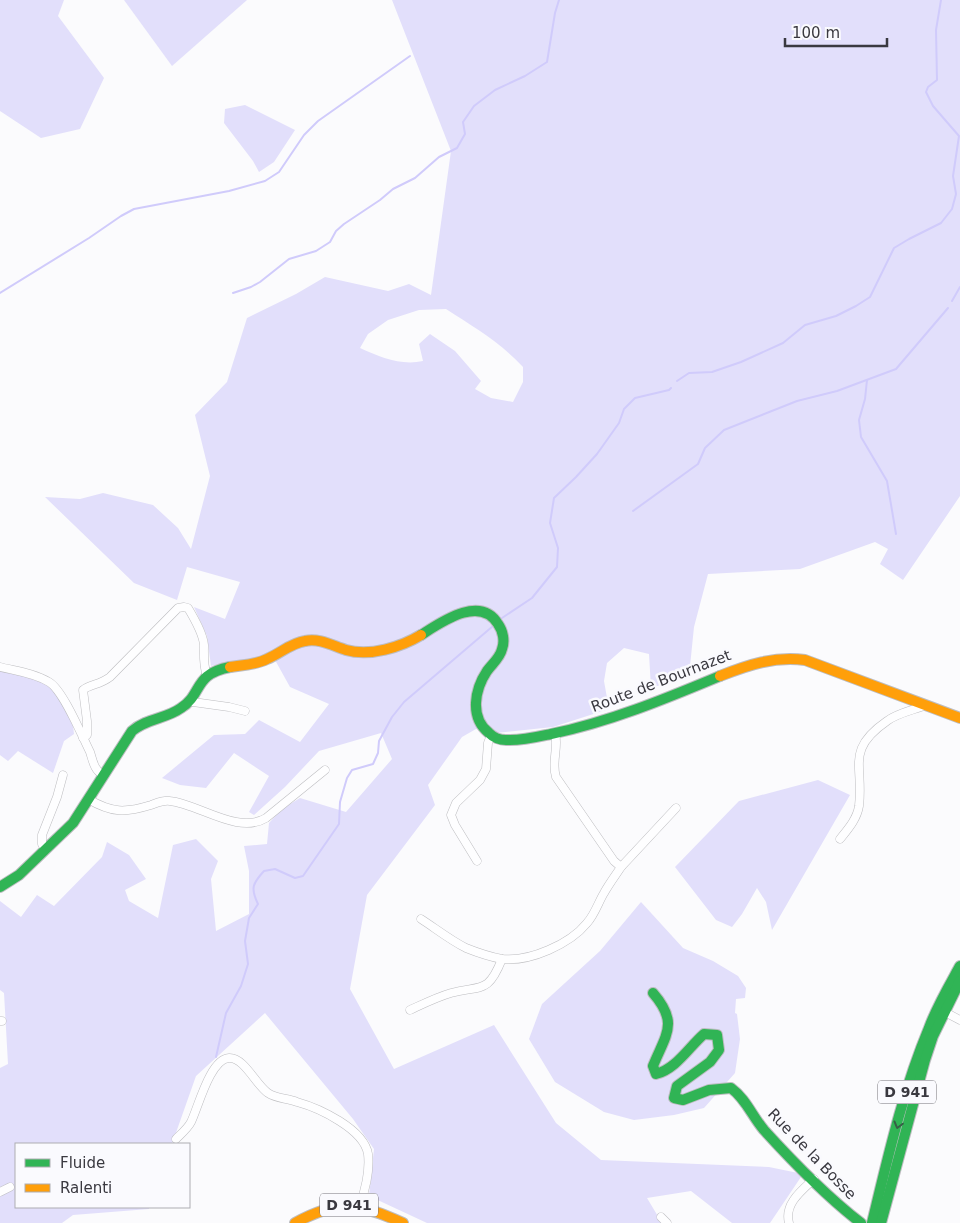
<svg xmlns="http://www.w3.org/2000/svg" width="960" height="1223" viewBox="0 0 960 1223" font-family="'DejaVu Sans',sans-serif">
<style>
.green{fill:#e2dffb;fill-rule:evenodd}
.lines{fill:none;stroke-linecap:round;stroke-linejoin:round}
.stream{stroke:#d0cbfb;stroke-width:2}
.street-casing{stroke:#bdbdc0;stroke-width:9}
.fast-casing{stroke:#bdbdc0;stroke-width:12}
.slow-casing{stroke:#bdbdc0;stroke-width:12}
.street{stroke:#fefeff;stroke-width:8}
.fast{stroke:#30b455;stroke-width:10}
.slow{stroke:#ff9f0a;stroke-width:10}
.oneway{stroke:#375e46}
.labels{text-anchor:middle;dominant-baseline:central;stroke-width:5;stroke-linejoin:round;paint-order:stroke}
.shield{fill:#fafafe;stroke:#747379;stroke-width:1}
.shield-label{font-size:14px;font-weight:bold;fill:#3a3940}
.street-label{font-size:15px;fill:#3a3940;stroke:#fafafe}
</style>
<rect width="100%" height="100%" fill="#fbfbfd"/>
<g class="green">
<path d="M0 0H64L58 16 104 78 80 129 41 138 0 111Z"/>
<path d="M124 0H247L172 66Z"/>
<path d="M392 0H960V496L903 580 880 564 888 549 875 542 800 569 708 574 694 627 689 676 651 688 649 654 624 648 607 663 604 681 609 709 553 727 496 733 476 729 462 737 428 785 435 805 367 895 350 989 394 1069 494 1025 556 1123 601 1160 769 1167 803 1174 770 1223H732L691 1191 647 1198 662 1223H427L369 1196 374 1149 353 1119 265 1013 196 1076 172 1144H16V1207H149V1209L73 1215 62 1223H0V1068L8 1064 4 993 0 990V901L21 917 37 895 54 906 102 857 107 842 129 855 146 879 125 890 129 901 158 918 173 845 196 839 218 861 211 879 216 931 249 914V871L244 846 267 844 269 823 282 809 300 798 346 812 392 759 381 733 319 751 285 787 254 815 249 812 269 776 234 753 206 788 180 785 162 778 214 735 245 734 259 720 300 742 329 704 290 687 275 660 226 662 211 666 207 636 194 607 225 619 240 582 187 567 177 600 134 583 45 497 80 499 103 493 153 505 178 528 191 549 210 476 195 415 227 382 247 318 296 294 325 277 388 291 409 284 431 295 451 151ZM446 309C474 327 501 343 523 367V382L513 402 491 398 475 389 481 381 455 351 430 334 419 344 423 361C401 366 380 357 360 348L368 334 388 320 419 310Z"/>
<path d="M245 105 295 130 274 162 259 172 253 161 224 123 225 109Z"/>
<path d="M0 669 32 677 53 688 73 725 74 734 64 741 53 773 18 751 8 761 0 755Z"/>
<path d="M818 780 850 795 772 930 766 902 757 888 742 914 732 927 716 920 675 867 739 801Z"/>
<path d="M641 902 683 948 713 961 738 976 746 988 745 998 736 999 735 1013 737 1014 740 1039 735 1073 704 1108 674 1115 634 1120 604 1112 555 1082 529 1039 542 1004 600 951Z"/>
</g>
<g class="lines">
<g class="stream">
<path d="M0 293 89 238 121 216 134 209 229 191 265 181 279 172 304 135 318 121 410 56"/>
<path d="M233 293 251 287 260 282 289 259 316 251 330 242 336 231 344 224 380 200 393 189 415 178 439 157 457 148 465 134 463 122 474 106 495 90 525 76 547 62 555 13 559 0"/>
<path d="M952 301 960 287"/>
<path d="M867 380 865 399 859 420 861 437 887 481 896 534"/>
<path d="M677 381 689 373 712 372 741 362 783 343 805 325 836 316 856 306 870 297 894 248 909 239 941 223 952 209 956 194 953 176 959 136 933 106 926 92 928 87 937 80 936 30 941 0"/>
<path d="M633 511 698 464 705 448 724 430 797 401 837 391 896 369 948 308"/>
<path d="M502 618 532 598 557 567 558 548 550 523 554 498 576 477 597 454 619 423 624 409 635 398 669 390 671 388"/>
<path d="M216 1057 226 1013 241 986 248 964 245 941 249 918 258 904C250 888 253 883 264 871L275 869 295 878 303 876 339 824 340 802 347 778 352 770 373 764 378 753 379 741 392 717 404 702 493 626"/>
</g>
<defs>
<g id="street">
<path d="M0 667C16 671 34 673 49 682 63 690 82 736 90 752 93 761 94 770 103 775"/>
<path d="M190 700 193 702 229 707 245 711"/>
<path d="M83 738 87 735V721L83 690C90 684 100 685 110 677L178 608 184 607 188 608C194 618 203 633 204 645 204 656 203 665 207 676"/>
<path d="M88 799C112 813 125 813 151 805 157 803 163 800 170 801 199 804 238 835 266 818L325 770"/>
<path d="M840 839C848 829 857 819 859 806 864 766 845 750 887 721 897 713 914 710 926 705"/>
<path d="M46 850 42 844V835L57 797 63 775"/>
<path d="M477 861 455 825 451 815 456 803 480 780 486 769 488 743 491 735"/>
<path d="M621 867 676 808"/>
<path d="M421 919C435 928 450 940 466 948 476 952 491 957 502 959 530 962 570 944 587 923 595 914 598 903 604 893 609 884 615 876 621 867L614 861 556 777C551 762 559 748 555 733"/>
<path d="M410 1010C423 1004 437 997 451 993 482 985 488 994 502 959"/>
<path d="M941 1010 960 1020"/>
<path d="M0 1021H2"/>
<path d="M176 1139C181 1134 188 1128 191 1122 198 1108 210 1059 229 1058 244 1057 256 1085 268 1093 277 1099 287 1098 297 1102 319 1108 364 1129 368 1154 370 1171 365 1192 359 1207"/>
<path d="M0 1192 10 1187"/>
<path d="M661 1217 667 1223"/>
<path d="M789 1223C784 1204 801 1191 814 1179"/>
</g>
<g id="fast">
<path d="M421 635C440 623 480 594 498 624 503 631 505 641 502 649 500 658 492 664 487 671 475 689 469 717 489 733 493 737 500 740 506 740 521 741 537 737 551 734 609 722 665 699 720 676"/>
<path d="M0 887 19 875 73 823 132 731C147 718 166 719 181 708 203 694 193 674 230 667"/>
<path d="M653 993C679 1023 666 1034 653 1066L656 1074C676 1069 689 1047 704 1034L717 1035 719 1050 710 1062 677 1086 674 1098 683 1100 709 1090 731 1088C746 1099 752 1116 764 1130 794 1163 826 1196 861 1223"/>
<path d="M872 1223C888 1157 903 1090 929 1028 937 1006 949 986 960 966"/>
<path d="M881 1223 925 1060 933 1036 960 981"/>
</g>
<g id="slow">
<path d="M230 667C243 665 255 665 267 659 281 653 291 643 305 641 320 638 333 646 346 650 370 657 401 647 421 635"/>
<path d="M720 676C748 665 774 656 805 660L960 718"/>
<path d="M295 1223C338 1199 359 1203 403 1223"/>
</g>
</defs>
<use href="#street" class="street-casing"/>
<use href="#fast" class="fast-casing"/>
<use href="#slow" class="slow-casing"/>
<use href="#street" class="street"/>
<use href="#fast" class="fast"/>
<use href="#slow" class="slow"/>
</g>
<defs><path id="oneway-chevron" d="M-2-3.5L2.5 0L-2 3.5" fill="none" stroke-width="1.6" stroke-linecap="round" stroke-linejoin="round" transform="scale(1.25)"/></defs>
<use class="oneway" href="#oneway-chevron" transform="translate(898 1125) rotate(105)"/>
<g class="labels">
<g class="shield">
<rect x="878" y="1080.5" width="58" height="23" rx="4"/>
<rect x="320" y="1193.5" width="58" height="23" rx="4"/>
</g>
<g class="shield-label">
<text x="907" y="1092">D 941</text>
<text x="349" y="1205">D 941</text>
</g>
<g class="street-label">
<text transform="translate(661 681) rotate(-21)">Route de Bournazet</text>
<text transform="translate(812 1154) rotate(46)">Rue de la Bosse</text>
</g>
</g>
<rect x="15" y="1143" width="175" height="65" fill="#fafafe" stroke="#adadb2"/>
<rect x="25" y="1159" width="25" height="8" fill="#30b455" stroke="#adadb2"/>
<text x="60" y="1168" font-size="15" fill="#3a3940">Fluide</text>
<rect x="25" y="1184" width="25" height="8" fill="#ff9f0a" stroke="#adadb2"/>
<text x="60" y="1193" font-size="15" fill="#3a3940">Ralenti</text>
<path d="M785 38v8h102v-8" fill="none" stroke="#3a3940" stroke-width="2.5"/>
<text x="792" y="38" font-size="15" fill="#3a3940" stroke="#fafafe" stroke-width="4" paint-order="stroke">100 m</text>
</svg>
